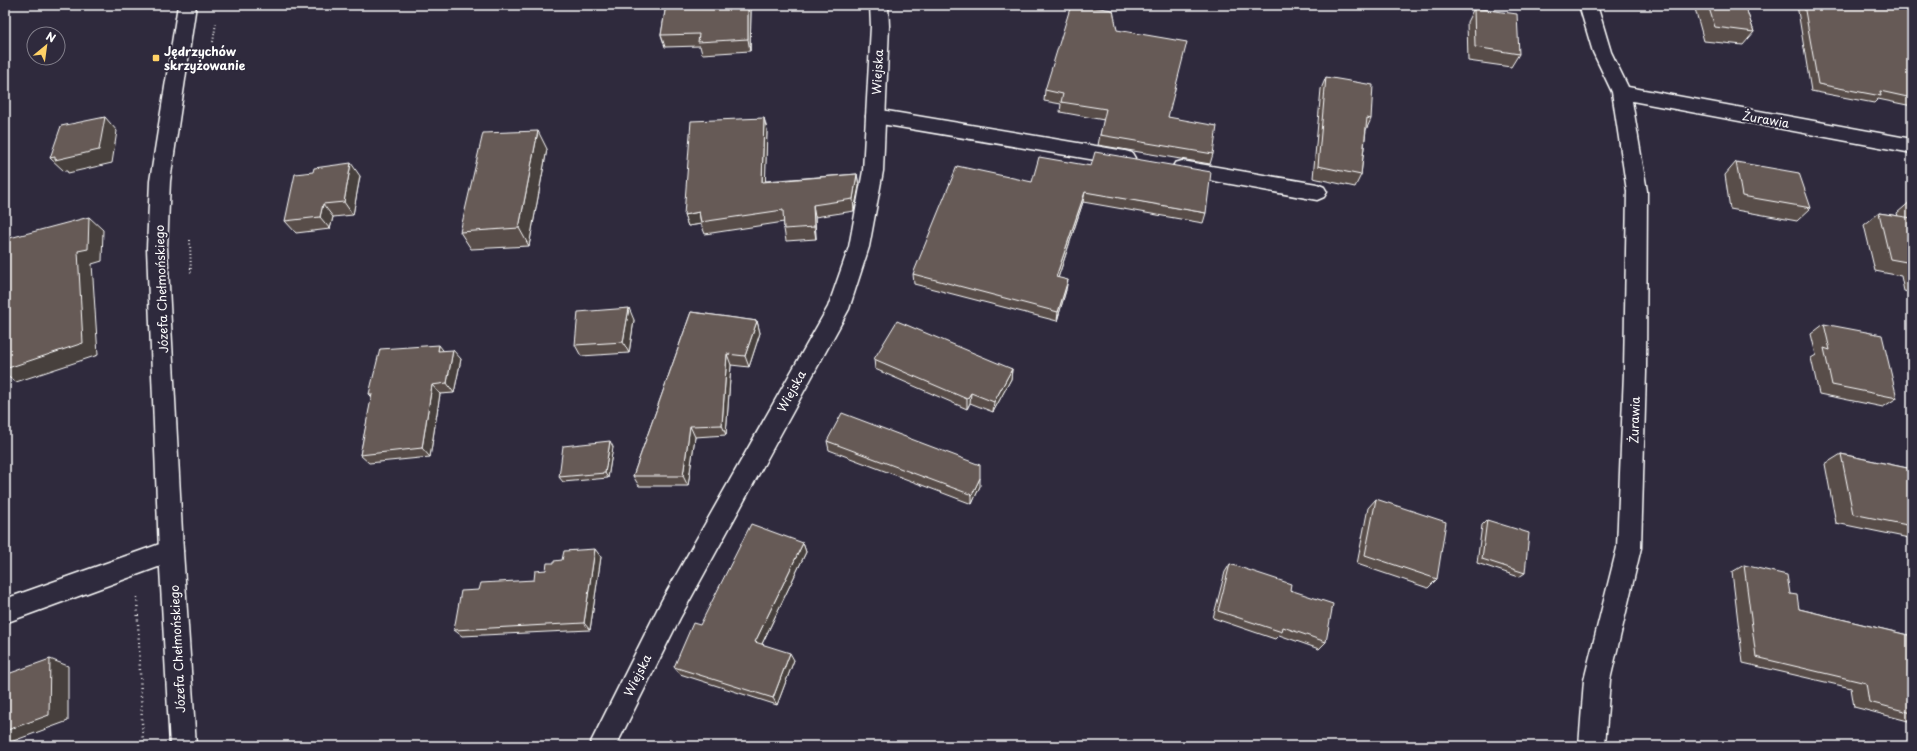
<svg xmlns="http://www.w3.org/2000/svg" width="1917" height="751" viewBox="0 0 1917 751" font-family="'Playpen Sans',sans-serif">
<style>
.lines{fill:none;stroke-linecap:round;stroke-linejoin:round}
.lane-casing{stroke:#fff;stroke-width:3}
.street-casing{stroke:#fff;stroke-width:3}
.secondary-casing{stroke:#fff;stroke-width:3}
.path-far1{stroke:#fff;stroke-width:2;stroke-dasharray:1 2.5;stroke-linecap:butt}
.path{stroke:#fff;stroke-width:2.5;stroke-dasharray:1 3.5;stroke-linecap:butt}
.lane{fill:#2f2a3d;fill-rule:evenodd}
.street{fill:#2f2a3d;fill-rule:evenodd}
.secondary{fill:#2f2a3d;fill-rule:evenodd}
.wall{fill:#584d4a;stroke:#fff}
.shaded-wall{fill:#473f3c;stroke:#fff}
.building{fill:#665a56;stroke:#fff}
.poi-dot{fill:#ffd166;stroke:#2f2a3d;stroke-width:1.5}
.labels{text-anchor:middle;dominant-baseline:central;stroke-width:4;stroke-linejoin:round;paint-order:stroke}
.poi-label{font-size:12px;font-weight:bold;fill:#fff;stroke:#2f2a3d;text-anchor:start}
.street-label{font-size:12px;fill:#fff;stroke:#2f2a3d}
</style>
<rect width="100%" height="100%" fill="#2f2a3d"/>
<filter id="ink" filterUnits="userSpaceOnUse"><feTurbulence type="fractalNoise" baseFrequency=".025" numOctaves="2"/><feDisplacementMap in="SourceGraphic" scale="8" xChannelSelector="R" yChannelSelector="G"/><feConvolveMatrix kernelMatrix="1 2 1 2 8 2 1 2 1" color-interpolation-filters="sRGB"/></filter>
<g filter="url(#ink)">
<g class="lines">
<defs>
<g id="lane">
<path d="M875 109 1125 151 1132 153 1135 158 1132 163 1125 165 875 123 868 121 866 116 868 111Z"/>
<path d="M1182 161 1317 184 1324 187 1327 192 1324 197 1317 200 1182 175 1175 173 1172 168 1175 163Z"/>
</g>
<g id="street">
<path d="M870 5H888L889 26 883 171 869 247 849 309 680 618 616 746H589L662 600 828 307 849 247 863 171 871 26Z"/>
<path d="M1579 5H1597L1611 52 1628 87 1912 139V153L1632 101 1647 191 1646 372 1641 548 1610 680 1605 746H1579L1584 680 1617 548 1624 372 1627 191 1612 92 1593 52Z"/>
<path d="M171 540 180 543 183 551 180 559 5 623V599Z"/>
</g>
<path id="secondary" d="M178 5H196L170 181 167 248 183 551 196 746H170L159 551 147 248 150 181Z"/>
</defs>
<use href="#lane" class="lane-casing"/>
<use href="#street" class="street-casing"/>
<use href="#secondary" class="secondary-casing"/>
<g class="path-far1">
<path d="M213 42 216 23"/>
<path d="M190 240 191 275"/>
</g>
<path class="path" d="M137 597 143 746"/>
<use href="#lane" class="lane"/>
<use href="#street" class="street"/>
<use href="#secondary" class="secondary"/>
</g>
<g class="wall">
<path d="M666 5H750L751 10 750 51 702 54 700 46 665 47 661 35Z"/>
<path d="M1694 5H1745L1754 32 1743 45 1704 41Z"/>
<path d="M1797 5H1912V106L1878 99 1874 103 1811 91Z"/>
<path d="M1474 8 1519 54 1511 67 1468 61 1467 22Z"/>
<path d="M1117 30 1168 117 1213 154 1210 164 1098 145 1100 135 1104 120 1060 112 1061 104 1044 101 1045 90Z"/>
<path d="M1326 77 1371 119 1366 130 1361 175 1355 187 1313 178 1321 89Z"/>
<path d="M764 118 767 130 765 181 857 174 859 186 854 211 815 217 816 239 786 241 784 229V222L705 234 701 224 688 226 684 215Z"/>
<path d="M547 149 529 246 471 249 460 232Z"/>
<path d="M1736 162 1811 208 1797 221 1730 209 1725 175Z"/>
<path d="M360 176 353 215 333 217 330 229 296 233 285 221Z"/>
<path d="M1032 182 1206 213 1203 223 1083 202 1058 278 1066 290 1057 321 914 284 913 274Z"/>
<path d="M1912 200V293L1904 291 1901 276 1875 271 1864 225 1879 213 1898 216 1897 213Z"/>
<path d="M691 312 757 321 760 333 749 367 731 365 726 435 695 437 688 486H639L633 476Z"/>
<path d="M634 320 629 353 581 356 575 345Z"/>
<path d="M1824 324 1897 398 1883 407 1819 394 1811 358 1816 355 1811 334Z"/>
<path d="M444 351 461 359 454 393 440 394 430 457 369 463 360 455 372 397 369 394Z"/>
<path d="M874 359 1012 369 1011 379 993 412 970 403 967 409 875 369Z"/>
<path d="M827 441 980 486 972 504 829 450Z"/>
<path d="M613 447 608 478 563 482 559 477Z"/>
<path d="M1841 454 1912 469V537L1909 538 1836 523 1825 464Z"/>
<path d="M1376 499 1437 579 1428 588 1357 564 1368 508Z"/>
<path d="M1487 520 1525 573 1519 577 1477 563 1482 525Z"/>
<path d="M803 543 806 552 762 644 794 660 777 705 680 674 674 667 700 625Z"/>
<path d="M601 557 590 630 462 636 454 630 479 590 534 580 554 563Z"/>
<path d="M1230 564 1290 590 1326 642 1319 649 1279 635 1275 639 1213 618 1225 572Z"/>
<path d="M1744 565 1790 594 1799 609 1912 636V722L1854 707 1851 688 1743 663 1732 572Z"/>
</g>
<g class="shaded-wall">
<path d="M748 5H750L751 10 750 51 748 39Z"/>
<path d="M105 117 117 131 112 163 68 173 67 171H64L50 158Z"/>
<path d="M764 118 767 130 765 194 762 182Z"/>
<path d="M538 131 547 149 529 246 519 228Z"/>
<path d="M351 163 360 176 353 215 344 202Z"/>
<path d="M857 174 859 186 854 211 853 199Z"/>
<path d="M1085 192 1083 202 1055 287 1056 277Z"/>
<path d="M323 204 333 217 330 229 320 217Z"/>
<path d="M813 205 815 217 816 239 814 227Z"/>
<path d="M699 212 701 224 688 226 684 215Z"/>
<path d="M89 217 103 230 102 261 92 264 98 355 16 382 5 375V369L78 251Z"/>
<path d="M1068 280 1066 290 1057 321 1058 312Z"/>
<path d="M629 308 634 320 629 353 623 342Z"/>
<path d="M757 321 760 333 749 367 745 356Z"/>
<path d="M439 345 446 354 438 351Z"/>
<path d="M453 350 461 359 454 393 447 383Z"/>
<path d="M727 354 731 365 726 435 722 425Z"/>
<path d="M1012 369 1011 379 993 412 994 402Z"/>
<path d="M432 385 440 394 430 457 422 448Z"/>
<path d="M971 393 970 403 967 409V399Z"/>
<path d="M690 426 695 437 688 486 683 476Z"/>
<path d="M610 441 613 447 608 478 605 473Z"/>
<path d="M980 478V486L972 504V495Z"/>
<path d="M803 543 806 552 759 650 755 642Z"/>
<path d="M595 549 601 557 590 630 584 623Z"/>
<path d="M790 653 794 660 777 705 773 698Z"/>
<path d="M50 659 68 666V721L5 744V731Z"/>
</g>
<g class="building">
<path d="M666 5H748V39L698 42 699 34 661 35Z"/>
<path d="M1071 5H1078L1113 10 1117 30 1187 42 1168 117 1217 126 1213 154 1100 135 1106 109 1061 102 1063 94 1045 90Z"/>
<path d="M1708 5H1745L1754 32 1715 27Z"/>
<path d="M1804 5H1912V98L1880 91 1881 96 1818 84Z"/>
<path d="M1474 8 1517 14 1519 54 1475 47Z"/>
<path d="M1326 77 1373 85 1371 119 1367 118 1361 175 1318 166Z"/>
<path d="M105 117 99 150 55 160V157L50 158 61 126Z"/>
<path d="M764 118 762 182 857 174 853 199 813 205 814 227 784 229 783 210 701 222 699 212 684 215 691 121Z"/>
<path d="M538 131 519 228 460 232 483 133Z"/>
<path d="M1095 152 1211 172 1206 213 1085 192 1056 277 1068 280 1058 312 913 274 957 166 1032 182 1039 157 1091 166Z"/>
<path d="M1736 162 1799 173 1811 208 1742 196Z"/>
<path d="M351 163 344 202 323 204 320 217 285 221 295 174 313 172 314 168Z"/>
<path d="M1879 213 1912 218V263L1890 259Z"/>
<path d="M89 217 88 249 78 251 83 343 5 369V253L6 239Z"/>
<path d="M629 308 623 342 575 345 578 312Z"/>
<path d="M691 312 757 321 745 356 727 354 722 425 690 426 683 476H633Z"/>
<path d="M897 321 1012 369 994 402 971 393 967 399 874 359Z"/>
<path d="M1824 324 1882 335 1897 398 1832 385 1824 348 1830 350Z"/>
<path d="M439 345 438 351 453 350 447 383 432 385 422 448 360 455 372 394H369L380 349Z"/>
<path d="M842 413 980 465V478L972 495 827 441Z"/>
<path d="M610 441 605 473 559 477 563 446Z"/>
<path d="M1841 454 1912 469V526L1853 514Z"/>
<path d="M1376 499 1446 522 1437 579 1365 555Z"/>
<path d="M1487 520 1529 533 1525 573 1482 559Z"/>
<path d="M751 524 803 543 755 642 790 653 773 698 674 667 693 623 700 625Z"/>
<path d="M595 549 584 623 454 630 461 591 479 590 481 583 534 580 535 571 546 570 547 563H554V561L562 560 564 551Z"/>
<path d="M1230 564 1291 584 1290 590 1333 604 1326 642 1283 627 1282 632 1218 611Z"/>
<path d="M1744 565 1787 575 1790 594 1797 595 1799 609 1912 636V713L1869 702 1866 683 1756 657Z"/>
<path d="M50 659 49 715 5 731V675Z"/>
<path d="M670 739 692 746H667Z"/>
</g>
</g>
<rect class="poi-dot" x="152" y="54" width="8" height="8" rx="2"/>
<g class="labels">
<g class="poi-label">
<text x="164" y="51">Jędrzychów<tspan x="164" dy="14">skrzyżowanie</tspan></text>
</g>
<g class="street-label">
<text transform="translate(877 72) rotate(-87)">Wiejska</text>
<text transform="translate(1766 119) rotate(10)">Żurawia</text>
<text transform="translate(161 289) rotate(-92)">Józefa Chełmońskiego</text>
<text transform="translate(791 391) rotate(-61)">Wiejska</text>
<text transform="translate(1634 420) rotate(-88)">Żurawia</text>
<text transform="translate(177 649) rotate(-93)">Józefa Chełmońskiego</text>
<text transform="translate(637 675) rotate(-63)">Wiejska</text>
</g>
</g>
<rect width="1917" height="751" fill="none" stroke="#2f2a3d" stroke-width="20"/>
<rect x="10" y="10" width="1897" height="731" fill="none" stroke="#fff" stroke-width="1.5" filter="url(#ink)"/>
<g transform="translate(46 46) rotate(29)"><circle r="19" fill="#2f2a3d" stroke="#827f8b"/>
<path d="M0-3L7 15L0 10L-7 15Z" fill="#ffd166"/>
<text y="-6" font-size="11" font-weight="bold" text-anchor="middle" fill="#ffffff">N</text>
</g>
</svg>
